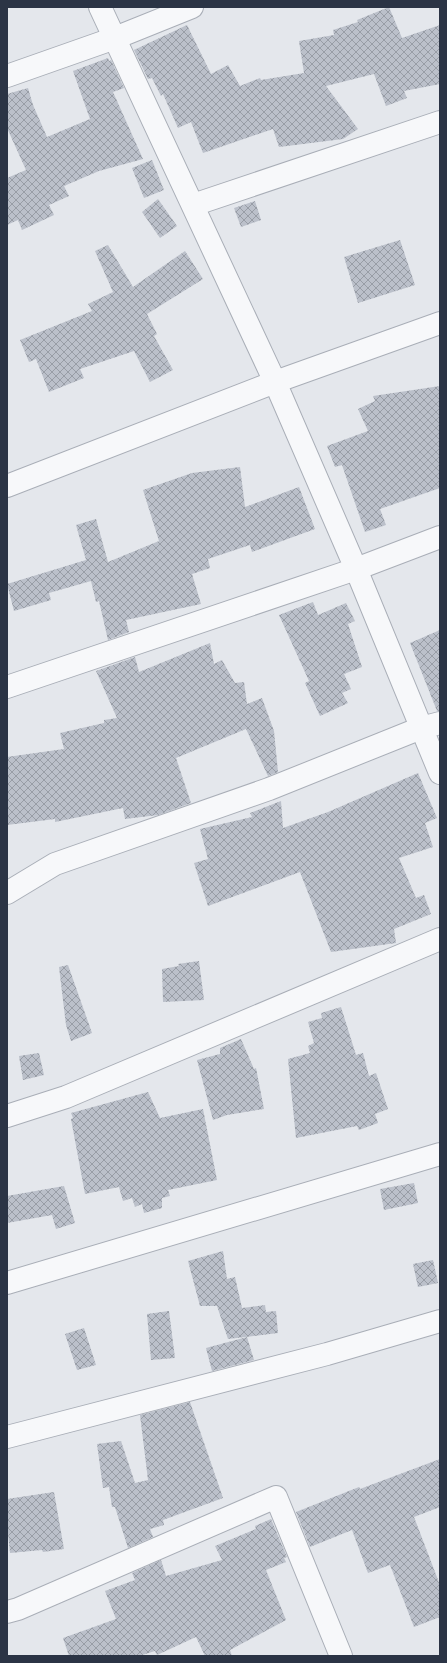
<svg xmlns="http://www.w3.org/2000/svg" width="447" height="1663" viewBox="0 0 447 1663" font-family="'Archivo Narrow',sans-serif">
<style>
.building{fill:url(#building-cross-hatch)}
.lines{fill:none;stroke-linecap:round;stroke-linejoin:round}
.street-casing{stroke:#a9aeb7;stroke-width:24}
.street{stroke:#f7f8fa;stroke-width:22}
</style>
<defs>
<pattern id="building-cross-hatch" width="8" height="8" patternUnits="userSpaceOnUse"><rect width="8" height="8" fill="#bbc0ca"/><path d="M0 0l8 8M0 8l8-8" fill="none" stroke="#989da6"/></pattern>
</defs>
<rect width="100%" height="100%" fill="#e4e7ec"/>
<g class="building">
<path d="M389 7 402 38 440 25V84L404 91 407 98 386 106 374 74 326 86 358 129 343 139 279 147 273 129 203 153 191 122 178 128 163 94 161 96 152 78 148 79 134 50 187 25 211 74 228 65 240 86 260 78 261 80 304 73 299 41 334 35 333 30 358 22 357 20Z"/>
<path d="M108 58 109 61 111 60 124 88 113 92 143 159 99 171 64 186 69 196 49 205 54 215 22 230 18 220 7 225V178L26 170 7 128V94L28 88 33 105 47 137 90 119 73 71Z"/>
<path d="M152 160 164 190 144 198 132 168Z"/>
<path d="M158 199 177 226 160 238 142 212Z"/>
<path d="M255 201 261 220 241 227 234 208Z"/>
<path d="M400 240 415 285 358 303 344 257Z"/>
<path d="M108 245 133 287 185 251 203 279 147 314 157 334 154 336 173 370 150 382 134 351 80 369 84 378 49 392 36 359 29 362 20 340 92 311 88 304 113 292 95 251Z"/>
<path d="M440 386V488L380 509 386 525 365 532 342 465 335 467 327 446 368 431 358 409 375 401 373 396Z"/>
<path d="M240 467 245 507 299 487 315 529 252 552 250 545 208 559 210 568 192 574 201 604 126 620 129 632 108 640 99 601 96 602 91 581 49 593 51 600 14 611 7 584 86 560 76 525 96 519 108 562 159 541 143 490 192 473Z"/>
<path d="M313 602 318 615 346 603 355 621 348 624 362 667 344 674 351 689 342 693 348 703 320 716 305 683 309 681 279 615Z"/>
<path d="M440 630V711H437L410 643Z"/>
<path d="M210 643 214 664 222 660 235 683 244 682 247 704 262 698 274 731 278 772 268 776 246 729 176 758 191 803 158 815 125 819 123 808 55 822V819L7 825V757L64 749 60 733 104 723V720L117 718 96 671 135 657 139 672Z"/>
<path d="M418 773 437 818 425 823 433 847 399 858 416 898 424 895 431 914 394 929 396 943 331 952 300 872 208 906 194 863 208 859 200 829 252 817 250 813 281 801 283 828 328 812Z"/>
<path d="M199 961 204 1000 163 1002 162 969 179 966 178 964Z"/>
<path d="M68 965 92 1033 71 1041 66 1025 59 967Z"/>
<path d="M341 1007 356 1055 363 1053 369 1076 376 1073 388 1109 375 1114 378 1123 359 1130 357 1126 296 1138 288 1059 310 1053 308 1046 314 1043 308 1022 322 1018 321 1013Z"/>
<path d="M241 1039 254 1069 256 1068 264 1109 227 1115 213 1120 197 1060 220 1054V1048Z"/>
<path d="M39 1053 44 1075 23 1080 19 1056Z"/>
<path d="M148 1092 160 1118 203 1109 217 1180 168 1190 170 1196 162 1198V1208L144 1213 142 1204 135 1207 132 1198 123 1201 119 1187 85 1194 71 1119 73 1118 71 1113Z"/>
<path d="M414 1183 418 1203 384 1210 380 1189Z"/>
<path d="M64 1186 75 1223 56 1229 52 1215 7 1223V1196Z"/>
<path d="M223 1251 227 1279 235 1277 242 1308 265 1305 266 1312 276 1311 278 1333 228 1339 217 1306H200L188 1261Z"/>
<path d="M433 1260 438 1283 418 1287 413 1264Z"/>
<path d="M169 1311 175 1358 151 1360 147 1314Z"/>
<path d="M84 1328 96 1365 77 1370 65 1334Z"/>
<path d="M247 1337 254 1360 212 1371 206 1348Z"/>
<path d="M190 1402 223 1498 163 1520 164 1525 150 1529 153 1537 128 1548 115 1507H112L109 1487 103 1488 97 1444 121 1441 135 1483 148 1480 140 1415Z"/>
<path d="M440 1459V1507L414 1517 440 1585V1617L414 1627 390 1565 368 1573 352 1530 310 1547 296 1512 359 1487 360 1489Z"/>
<path d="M54 1492 64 1549 43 1552 42 1550 10 1553 7 1523V1499Z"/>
<path d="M271 1519 287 1557 284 1558 286 1562 266 1570 286 1620 230 1650 232 1656H205L196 1637 157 1655 155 1651 139 1656H69L63 1638 116 1619 105 1591 135 1580 132 1573 161 1560 166 1576 222 1560 215 1546 256 1529 255 1526Z"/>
</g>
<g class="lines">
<defs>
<g id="street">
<path d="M100 7 275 382 356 569 440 773"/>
<path d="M7 76 115 38 192 7"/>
<path d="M193 205 440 122"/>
<path d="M7 486 275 382 440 323"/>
<path d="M7 687 356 569 440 537"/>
<path d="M7 893 55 864 269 789 421 728 440 723"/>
<path d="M7 1116 66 1097 440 939"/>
<path d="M7 1283 440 1154"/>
<path d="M7 1437 327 1354 440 1321"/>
<path d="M7 1612 18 1609 276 1497 341 1656"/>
</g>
</defs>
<use href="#street" class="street-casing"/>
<use href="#street" class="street"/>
</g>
<rect width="447" height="1663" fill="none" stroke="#2b3445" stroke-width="16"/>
</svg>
